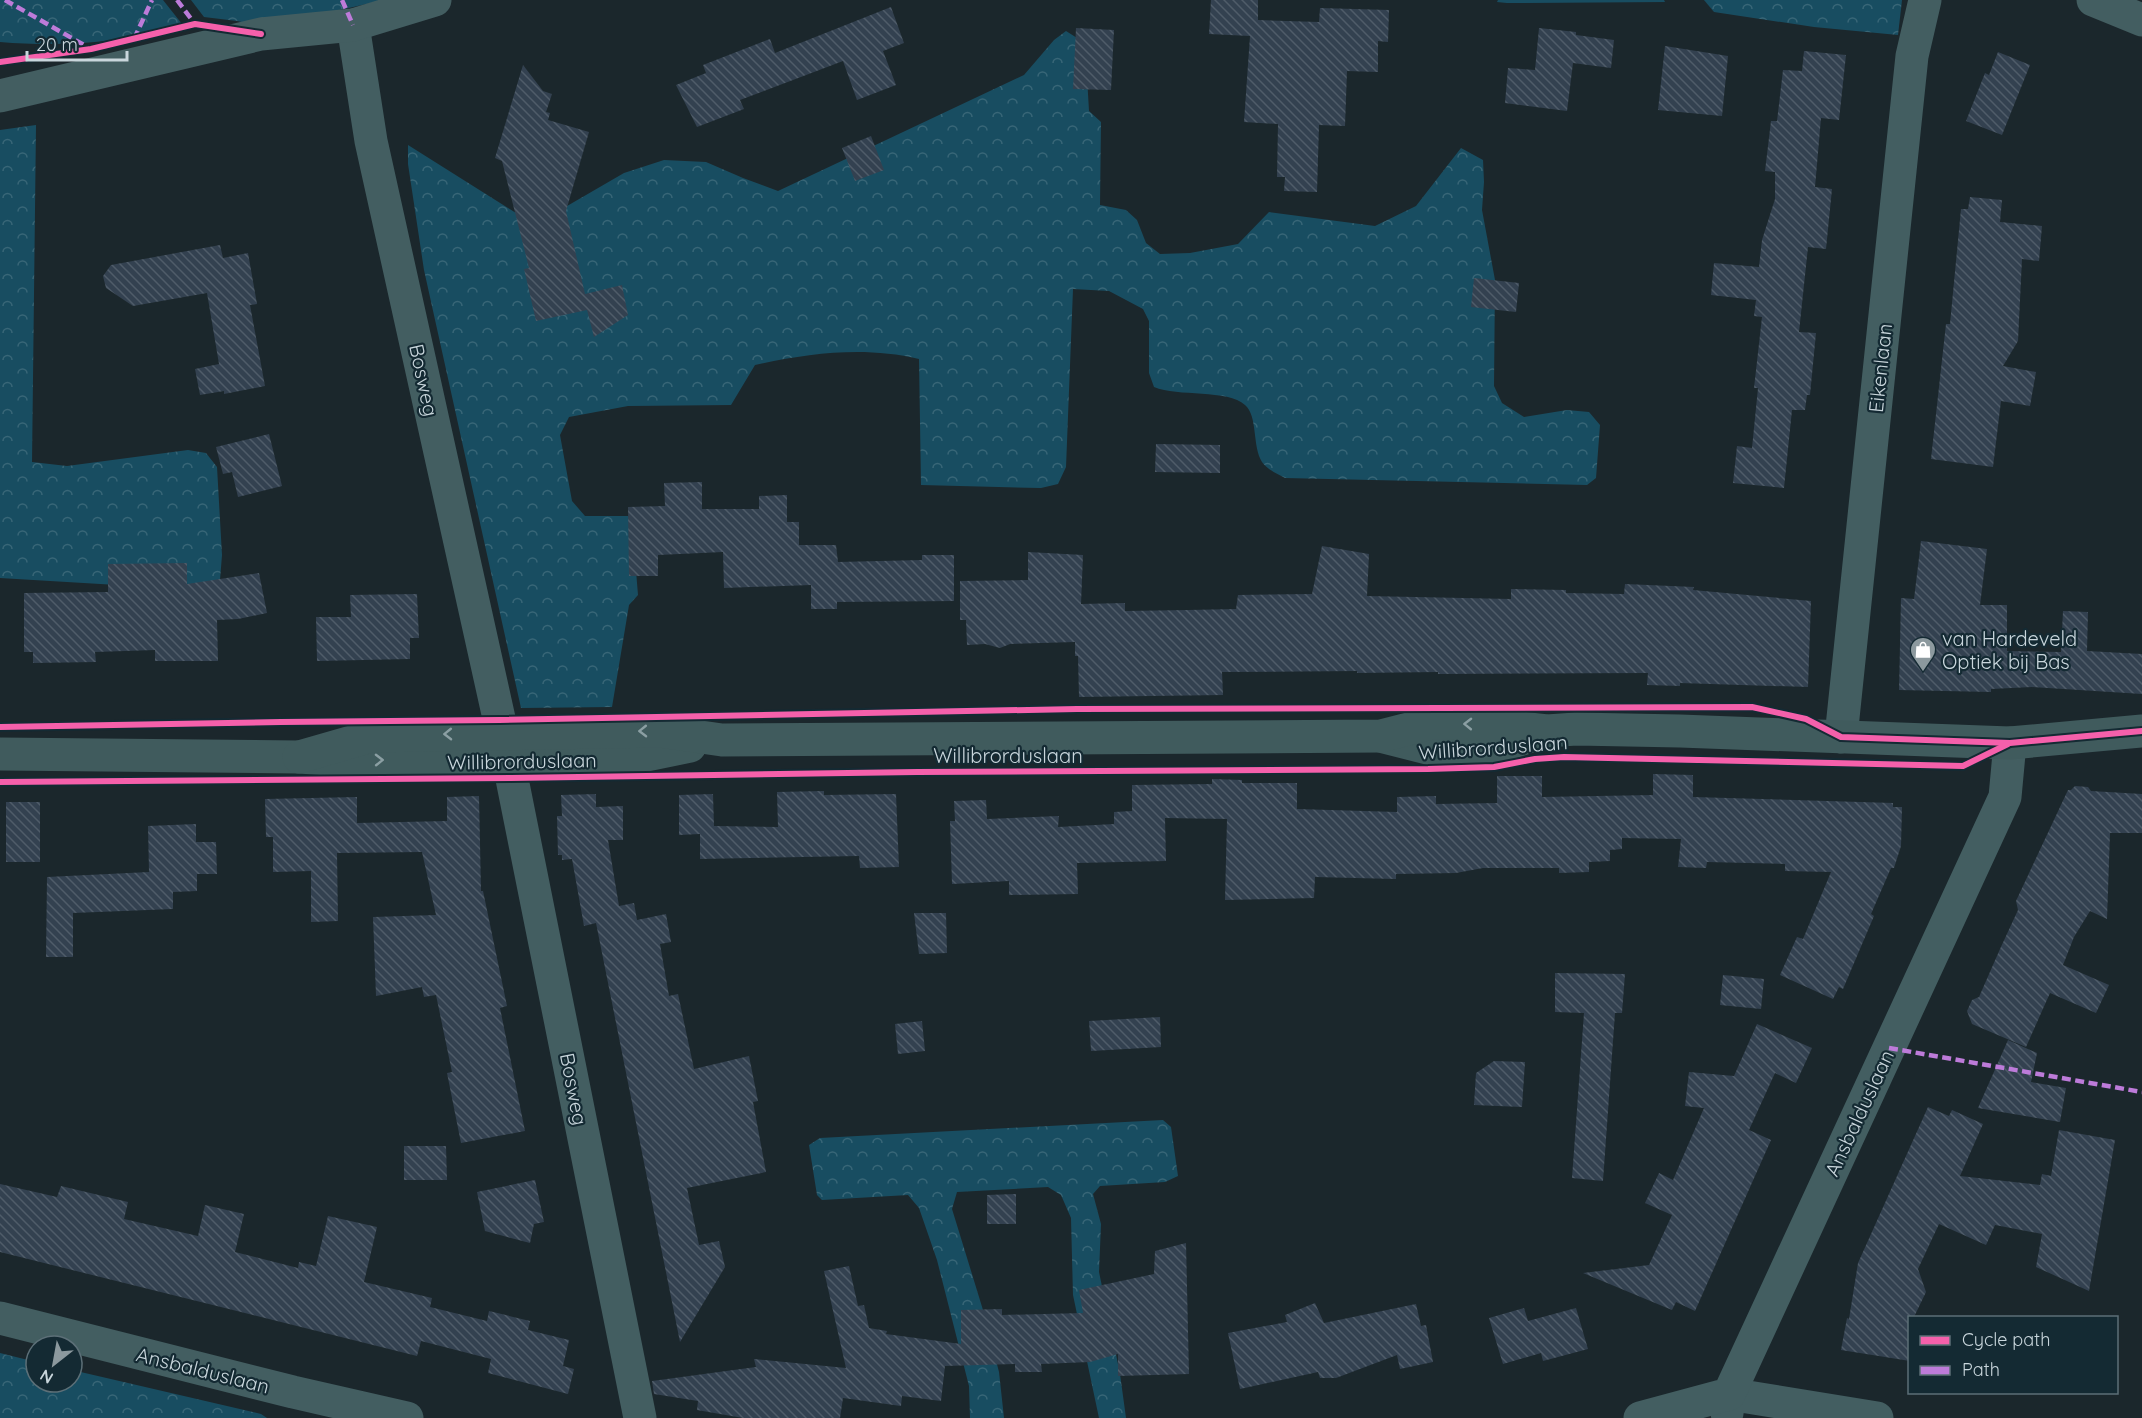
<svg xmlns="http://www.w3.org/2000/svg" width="2142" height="1418" viewBox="0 0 2142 1418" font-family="Quicksand,sans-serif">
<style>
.forest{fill:url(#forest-crowns)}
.building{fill:url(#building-back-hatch)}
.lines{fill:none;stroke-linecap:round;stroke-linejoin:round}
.street{stroke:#435e61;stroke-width:33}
.secondary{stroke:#405b5d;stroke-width:33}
.quiet{stroke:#bd7bd9;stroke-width:4.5;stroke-dasharray:9 4.5;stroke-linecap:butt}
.cycleway-casing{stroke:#142a33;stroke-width:10}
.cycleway{stroke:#f560ab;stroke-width:6}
.oneway{stroke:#8b9fa3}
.labels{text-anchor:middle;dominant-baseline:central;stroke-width:4.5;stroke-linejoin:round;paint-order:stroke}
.street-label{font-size:20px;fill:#c9d6dc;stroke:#142a33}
.poi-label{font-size:20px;fill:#c9d6dc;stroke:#142a33;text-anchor:start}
</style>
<defs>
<pattern id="forest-crowns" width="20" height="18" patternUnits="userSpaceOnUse" patternTransform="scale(1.5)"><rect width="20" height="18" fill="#184d61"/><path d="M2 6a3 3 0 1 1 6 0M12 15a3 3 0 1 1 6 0" fill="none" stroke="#386677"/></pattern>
<pattern id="building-back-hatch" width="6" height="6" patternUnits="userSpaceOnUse" patternTransform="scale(1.5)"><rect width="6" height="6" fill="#334150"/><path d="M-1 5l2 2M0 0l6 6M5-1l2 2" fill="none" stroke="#4f5c69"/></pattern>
</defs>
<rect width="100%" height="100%" fill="#1b272c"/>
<g class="forest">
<path d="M0 0H163L182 24C123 44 61 47 0 42Z"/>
<path d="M191 0H384L318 15 270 28 237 21 204 17Z"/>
<path d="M1498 0H1664L1665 2 1507 3 1497 2Z"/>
<path d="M1704 0H1902L1898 35 1814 27 1714 12Z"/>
<path d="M1066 31 1085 43 1089 111 1101 122 1100 205 1126 210 1137 220 1146 243 1160 254 1190 253 1238 244 1269 212 1375 226 1416 206 1461 148 1483 160 1484 182 1482 210 1495 280 1494 386 1502 403 1524 417 1567 410 1589 412 1600 425 1596 478 1587 485 1285 478C1277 474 1267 469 1262 462 1252 446 1258 416 1245 405 1228 389 1178 397 1154 387L1149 373V321L1143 309 1109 291 1073 289 1066 467 1058 484 1041 488 921 485 919 359C865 346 809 353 755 365L731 405 628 406 569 417 560 435 572 501 585 516H628L632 523 638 595 629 605 612 707 521 708 424 270 408 164V145L516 213H555L624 173 664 160 706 162 743 178 778 191 1024 75 1054 40Z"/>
<path d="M36 125 32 462 67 466 188 450 206 453 217 467 222 555 220 580 201 590 0 578V130Z"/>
<path d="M1163 1120 1171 1127 1178 1176 1165 1182 1100 1186 1093 1194 1101 1224 1099 1272 1120 1374 1126 1418H1099L1073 1295 1071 1218 1061 1195 1048 1187 957 1192 952 1209 983 1310 999 1372 1004 1418H970L969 1386 937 1260 919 1208 908 1195 822 1200 817 1195 809 1145 820 1138Z"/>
<path d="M0 1353 36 1362V1382H72V1370L261 1414 267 1418H0Z"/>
</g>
<g class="building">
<path d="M1211 0H1258V20L1319 22 1320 8 1389 10 1388 42 1378 41V72L1347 71 1345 126 1319 125 1317 192 1284 191 1285 177H1277L1278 124 1244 122 1250 36 1209 34Z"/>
<path d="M891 7 904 43 883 51 896 85 857 100 843 61 740 100 744 109 697 127 676 85 706 73 703 65 770 39 775 53Z"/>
<path d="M1076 28 1114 30 1111 90 1073 89Z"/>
<path d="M1539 28 1576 32V35L1614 40 1611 68 1573 63 1567 111 1505 103 1508 68 1535 70Z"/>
<path d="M1665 46 1728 56 1722 116 1658 110Z"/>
<path d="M1804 51 1846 55 1839 120 1821 118 1815 187 1832 189 1826 249 1808 247 1799 332 1816 333 1810 395H1807L1805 410H1792L1784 488 1733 483 1737 446 1752 448 1758 388H1754L1762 317 1754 316 1756 300 1711 295 1714 263 1759 267 1762 240 1775 199V172L1765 171 1771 121H1777L1783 70 1802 71Z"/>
<path d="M1998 52 2030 65 2002 135 1966 121 1985 73 1989 75Z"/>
<path d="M523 65 543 91 552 94 546 112 550 113 548 120 589 132 566 211 585 294 622 285 628 315 594 337 587 310 536 321 524 269 529 268 502 161 495 158Z"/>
<path d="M871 136 884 170 855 181 842 148Z"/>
<path d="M1970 197 2002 200 2000 222 2042 226 2039 261 2022 259 2018 341 2003 366 2036 372 2030 406 2001 401 1993 467 1931 459 1946 324H1950L1961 209H1968Z"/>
<path d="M220 245 223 258 248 253 257 304 250 305 265 386 224 394V391L200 395 195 369 219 364 207 293 133 306 106 288 103 276 111 265Z"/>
<path d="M1474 278 1519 283 1516 312 1471 307Z"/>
<path d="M269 434 282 486 238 497 232 472 223 474 216 447Z"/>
<path d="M1156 444 1220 445V473L1155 472Z"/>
<path d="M702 482V509H759V496L787 495V522H799V545H836L838 562 922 560V555H954V601L837 602V609H811V585L724 588 723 552 658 555V576H629L628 507 665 506 664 483Z"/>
<path d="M1921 541 1987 549 1980 605H2007V651L2061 652 2063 611 2088 612 2087 651 2142 654V694L2032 687 1991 689V692L1899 690 1901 598 1914 599Z"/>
<path d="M1322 546 1369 554 1367 596 1511 599V589L1566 590V593L1624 594 1625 584 1694 587 1693 590 1811 601 1808 687 1680 683V686L1647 685 1648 673 1438 674V672L1357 673V671L1222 672 1223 695 1079 697 1078 656H1075V642L1010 644 1000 648 985 644 967 645 966 620H960V581L1028 580V552L1083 555 1081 604 1125 603V611L1188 610 1236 609 1238 595 1312 594Z"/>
<path d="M187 563V584L259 573 267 613 238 619 217 620 218 661H155V650L95 652 96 662 33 663V652H24V593L108 592V564Z"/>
<path d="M417 594 419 638H410V659L317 661 316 617H351L350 595Z"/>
<path d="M1653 774 1693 775V797L1893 803V807H1902L1901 846 1894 868H1891L1871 914 1874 916 1843 989 1839 987 1833 999 1780 975 1797 937 1803 939 1831 872 1785 871V864L1707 862 1706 868 1678 867 1681 839 1622 838V849L1610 850V861L1589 862V872L1559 873V868H1483L1456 873 1396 874V879L1315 877 1314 898 1225 900 1227 819 1165 818 1166 861 1077 863 1078 894 1009 895V881L952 884 950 821H955L954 801 986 800 987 819 1059 816 1058 827 1114 824V812L1132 811V785L1212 784V779L1242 780V783H1297V809L1397 812V797L1436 796V804L1497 803V776H1542V797L1653 795Z"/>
<path d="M2075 786 2088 787 2091 791 2142 794V833H2110L2107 919 2090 911 2074 937 2063 965 2109 985 2096 1013 2050 993 2026 1047 1972 1024 1967 1011 1972 1000 1979 997 2000 949 2018 910 2016 901 2068 790H2071Z"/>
<path d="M824 791V795L896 794 899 867 860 868 859 856 700 859V834L679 835V795L713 794 714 826 778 827 777 792Z"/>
<path d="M596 794V807L623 806V840H608L619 906 634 903 637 920 666 914 671 942 660 944 669 996 678 994 694 1069 749 1056 758 1101 753 1102 766 1172 687 1188 699 1245 719 1241 725 1267 680 1342 596 923 584 926 572 859 562 860V855H558L557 816H562L561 795Z"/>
<path d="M479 796 481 891H483L507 1006 500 1008 525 1131 461 1143 447 1073 452 1072 436 995 424 997 422 987 376 996 373 917 436 915 422 852 337 853 338 921 311 922V871L273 872V837H266L265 799 357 797V823L447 821V797Z"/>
<rect x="6" y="802" width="34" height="60"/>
<path d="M196 824V842H216L217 874H197V891L173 892V909L73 913V957H46L47 877 149 872 148 826Z"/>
<path d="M914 913H946L947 953 919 954Z"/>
<path d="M1555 973 1625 974 1622 1013H1615L1603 1181 1572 1178 1584 1013 1555 1012Z"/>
<path d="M1723 975 1764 979 1761 1009 1720 1005Z"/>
<path d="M1160 1017 1161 1047 1091 1051 1089 1021Z"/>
<path d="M922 1021 925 1051 898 1054 895 1024Z"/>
<path d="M1757 1024 1812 1048 1796 1083 1775 1073 1749 1130 1771 1140 1695 1311 1676 1302 1672 1310 1583 1273 1649 1265 1672 1215 1645 1203 1659 1173 1673 1180 1704 1108 1685 1106 1689 1072 1734 1076Z"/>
<path d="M2008 1040 2037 1053 2031 1082 2066 1088 2060 1122 1978 1108Z"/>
<path d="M1494 1061 1525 1062 1522 1107 1474 1105 1476 1073Z"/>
<path d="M1928 1107 1949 1116 1952 1110 1983 1124 1960 1176 2040 1185 2042 1174 2051 1176 2059 1130 2115 1140 2089 1291 2036 1267 2042 1234 1995 1225 1986 1245 1939 1224 1918 1269 1926 1292 1914 1317H1910V1361L1841 1350 1847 1318 1849 1319 1858 1263Z"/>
<path d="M404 1146H446L447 1180H404Z"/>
<path d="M535 1180 544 1222 534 1224 530 1243 485 1231 477 1192Z"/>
<path d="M0 1184 57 1197 61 1186 128 1202 124 1219 198 1236 205 1205 244 1214 235 1252 298 1268 299 1262 316 1266 328 1216 377 1227 364 1282 432 1298 430 1307 487 1321 489 1311 530 1321 528 1330 569 1340 563 1366 574 1369 568 1394 488 1373 491 1359 421 1341 417 1356 0 1252Z"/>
<path d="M1016 1194V1224H987V1195Z"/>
<path d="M1186 1243 1189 1374 1118 1376V1354L1090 1362 1041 1364 1042 1372H1015V1364L945 1366 941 1401 902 1396 901 1406 843 1398 840 1418H743L697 1410 698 1401 654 1394 652 1381 756 1367 754 1359 846 1368 824 1271 849 1266 858 1306 864 1305 869 1328 887 1331 886 1334 961 1344V1310L1002 1309V1315L1083 1313 1079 1290 1154 1274 1155 1251Z"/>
<path d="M1315 1303 1324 1323 1416 1304 1421 1326 1426 1325 1433 1362 1400 1369 1397 1355 1336 1378H1320L1318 1372 1240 1389 1228 1333 1287 1322 1285 1315Z"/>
<path d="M1524 1308 1528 1321 1576 1308 1588 1349 1543 1361 1541 1353 1503 1364 1489 1318Z"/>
</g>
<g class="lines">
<g class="street">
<path d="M2093 0 2142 20"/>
<path d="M353 25 371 141 508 759 640 1418"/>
<path d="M0 96 261 34 353 25 435 0"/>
<path d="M1841 737 1912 56 1925 0"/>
<path d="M0 1318 293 1392 407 1418"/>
<path d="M1727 1413 1729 1394 1877 1418"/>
<path d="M1640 1418 1729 1394 2005 797 2010 743"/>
</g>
<g class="secondary">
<path d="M1384 737 1447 753 1486 751 1537 734"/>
<path d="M0 754 299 757 358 761 622 760 690 746"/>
<path d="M299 757 372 736 659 731 722 740 1381 736 1432 723 1485 724 1547 731 1576 729 1680 731 2010 743 2142 731"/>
</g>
<g class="quiet">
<path d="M5 0 91 49"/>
<path d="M177 0 195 24"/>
<path d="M342 0 353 25"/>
<path d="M134 39 152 0"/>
<path d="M1889 1048 2142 1092"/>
</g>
<defs>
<g id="cycleway">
<path d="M0 62 91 49 195 24 261 34"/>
<path d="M0 727 281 722 499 720 1077 709 1752 707 1806 719 1841 737 2010 743 2142 731"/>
<path d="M0 782 511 778 917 772 1428 769 1494 767 1535 759 1564 757 1963 766 2008 744"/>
</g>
</defs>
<use href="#cycleway" class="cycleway-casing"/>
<use href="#cycleway" class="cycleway"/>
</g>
<defs><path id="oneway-chevron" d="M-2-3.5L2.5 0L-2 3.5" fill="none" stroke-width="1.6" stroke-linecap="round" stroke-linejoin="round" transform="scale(1.5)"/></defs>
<g class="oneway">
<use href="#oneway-chevron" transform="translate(1468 724) rotate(-179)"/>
<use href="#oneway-chevron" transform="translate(643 731) rotate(179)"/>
<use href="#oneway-chevron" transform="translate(448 734) rotate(179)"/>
<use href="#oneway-chevron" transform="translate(379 760) rotate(-1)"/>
</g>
<defs>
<symbol id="shop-pin" viewBox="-11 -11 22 30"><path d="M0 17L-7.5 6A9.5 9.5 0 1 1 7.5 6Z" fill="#8c999e" stroke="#142a33"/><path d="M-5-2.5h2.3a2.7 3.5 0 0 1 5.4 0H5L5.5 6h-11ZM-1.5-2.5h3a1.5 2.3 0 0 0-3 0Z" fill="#fff"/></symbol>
</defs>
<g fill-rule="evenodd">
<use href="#shop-pin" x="1908" y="635" width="30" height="40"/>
</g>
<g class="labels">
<g class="street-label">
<text transform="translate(1880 368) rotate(-84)">Eikenlaan</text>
<text transform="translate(424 380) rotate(78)">Bosweg</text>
<text transform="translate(1493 747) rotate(-4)">Willibrorduslaan</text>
<text x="1008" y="755">Willibrorduslaan</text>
<text transform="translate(522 761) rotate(-1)">Willibrorduslaan</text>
<text transform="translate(574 1089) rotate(79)">Bosweg</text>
<text transform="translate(1859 1113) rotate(-65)">Ansbalduslaan</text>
<text transform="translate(203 1370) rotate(14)">Ansbalduslaan</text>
</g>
<g class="poi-label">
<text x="1942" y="638">van Hardeveld<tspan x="1942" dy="23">Optiek bij Bas</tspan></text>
</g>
</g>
<rect x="1908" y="1316" width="210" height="78" fill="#142a33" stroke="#5c6f77" stroke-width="1.5"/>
<rect x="1920" y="1336" width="30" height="9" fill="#f560ab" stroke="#5c6f77" stroke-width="1.5"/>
<text x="1962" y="1346" font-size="18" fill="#c9d6dc">Cycle path</text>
<rect x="1920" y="1366" width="30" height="9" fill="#bd7bd9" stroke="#5c6f77" stroke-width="1.5"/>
<text x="1962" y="1376" font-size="18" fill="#c9d6dc">Path</text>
<g transform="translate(54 1364) rotate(211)"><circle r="28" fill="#142a33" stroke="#5c6f77" stroke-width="1.5"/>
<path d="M0-4.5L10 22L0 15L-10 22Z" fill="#8c999e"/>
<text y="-9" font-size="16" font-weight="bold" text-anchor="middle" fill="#c9d6dc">N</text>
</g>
<path d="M27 51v9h100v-9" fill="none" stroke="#c9d6dc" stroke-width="3"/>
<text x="36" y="51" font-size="18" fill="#c9d6dc" stroke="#142a33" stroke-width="4.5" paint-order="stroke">20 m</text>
</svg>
